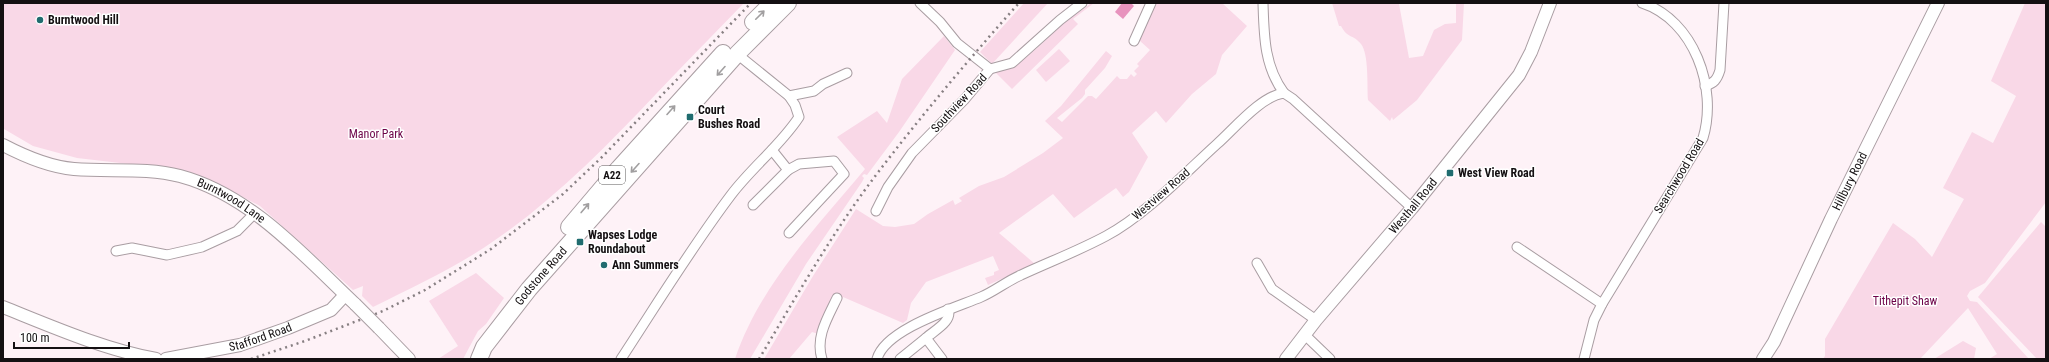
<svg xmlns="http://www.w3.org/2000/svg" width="2049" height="362" viewBox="0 0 2049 362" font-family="'Roboto Condensed',sans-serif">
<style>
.green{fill:#f9d8e7}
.water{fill:#e893be}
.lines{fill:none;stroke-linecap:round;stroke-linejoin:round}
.street-casing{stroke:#a99da2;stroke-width:11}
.secondary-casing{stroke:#a99da2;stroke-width:14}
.highway-casing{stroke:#a99da2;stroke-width:18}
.street{stroke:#fff;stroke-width:9}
.secondary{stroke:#fff;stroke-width:12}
.highway{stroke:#fff;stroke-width:16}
.rail{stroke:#877f82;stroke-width:2.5;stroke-dasharray:2 4;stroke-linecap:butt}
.secondary-bridge-casing{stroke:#a99da2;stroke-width:14;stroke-linecap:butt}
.secondary-bridge{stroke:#fff;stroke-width:12}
.oneway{stroke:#a19fa0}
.poi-dot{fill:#206c6f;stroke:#fff;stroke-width:1.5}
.labels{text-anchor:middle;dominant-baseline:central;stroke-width:3;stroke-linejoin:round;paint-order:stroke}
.shield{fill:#fff;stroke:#5a5859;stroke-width:1}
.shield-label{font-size:11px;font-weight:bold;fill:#141012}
.poi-label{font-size:12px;font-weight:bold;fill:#141012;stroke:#fff;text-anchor:start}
.street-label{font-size:12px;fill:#141012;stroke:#fff}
.park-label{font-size:12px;fill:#6c0348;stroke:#fff}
</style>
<rect width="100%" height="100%" fill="#fef2f7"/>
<g class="green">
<path d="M3 3H744C715 33 685 63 656 94 603 150 550 204 485 247 450 270 411 288 373 307L362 296 363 286 353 290 260 206 228 189 181 170 77 158 33 146 4 129Z"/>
<path d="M1024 3H1048L992 64 980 52Z"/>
<path d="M1091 3H1094L1073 19 1078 24 1012 89 995 72C1020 70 1046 38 1065 22 1073 15 1083 10 1091 3Z"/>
<path d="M1156 3H1222L1247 26 1222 55 1216 74 1192 94 1166 123 1156 111 1132 133 1148 157 1129 192 1123 197 1116 188 1074 218 1053 194 999 233 1035 264 988 285 985 278 994 275V272L999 270 993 256 926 282 911 303 907 320 903 323 843 297 825 336 812 332 789 359H764L813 276 856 209 883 226 895 227 914 224 928 214 953 200 955 205 962 201 959 198 979 186 1004 177 1043 153 1063 138 1045 121 1061 106 1106 51 1112 56 1105 68 1085 90V94L1082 98 1057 118 1062 122 1088 96H1092L1096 99 1117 76 1120 79H1127L1131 74 1134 77 1137 74 1134 71 1139 66 1137 64 1150 50 1140 41 1139 38Z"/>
<path d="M1332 3H1401L1399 4 1409 58 1423 56 1434 30 1445 24 1456 23V3H1464L1462 40 1417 100 1393 120 1392 117 1390 121 1368 100C1367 86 1369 54 1361 44 1353 34 1348 39 1341 26H1339Z"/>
<path d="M2025 3H2046V202L1985 283 1970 291 1967 296 1970 301 1977 302 2029 359H1989L1997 354 1968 308 1920 359H1823L1825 356V339L1893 223 1915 239 1932 257 1964 199 1943 188 1972 132 1993 143 2016 96 1991 81Z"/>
<path d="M944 36 955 50 899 132 867 175 864 174 862 176 864 178 862 182 806 264 750 359H735C760 285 816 228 865 169L837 137 877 111 887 123 902 79Z"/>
<path d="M1059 49 1070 61 1046 82 1036 70Z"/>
<path d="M2041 222 2046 227V359H2037L1978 297Z"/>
<path d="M476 273 504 298 486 324 478 331 463 359H438L458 346 429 301Z"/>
<path d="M1963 341 1976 348 1974 359H1934Z"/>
</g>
<path class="water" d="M1122 3H1131L1134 6 1123 19 1115 12Z"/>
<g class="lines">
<defs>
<g id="street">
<path d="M920 3 940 22 957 43 990 69"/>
<path d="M1263 3C1264 35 1264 66 1284 93"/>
<path d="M1134 41 1151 3"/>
<path d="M1705 86C1714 83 1717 80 1720 70L1724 3"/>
<path d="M789 96 814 91 823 84 847 73"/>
<path d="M788 170 799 164 834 161 844 174 789 233"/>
<path d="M753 205 788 170 772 150"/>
<path d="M876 211 888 187 912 153 964 100 990 69 1012 63 1060 20 1082 3"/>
<path d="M1517 247 1602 304"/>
<path d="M116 251 132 248 167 255 202 247 237 231 254 214"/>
<path d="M1257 263 1272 289 1316 320"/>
<path d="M1305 335 1330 359"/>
<path d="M621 359C657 304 691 248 731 195 752 167 780 146 799 117L795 105 789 96 737 54"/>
<path d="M822 359C815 337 828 317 837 298"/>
<path d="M877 359C885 329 955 308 981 297 995 291 1007 281 1021 275 1049 262 1078 251 1106 236 1145 215 1184 174 1217 144 1234 129 1261 96 1284 93L1293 99 1412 208"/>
<path d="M900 359 926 338"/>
<path d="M942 359 926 338C935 330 953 321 948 309"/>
<path d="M1584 359 1594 320 1602 304 1703 138C1718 88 1694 20 1642 3"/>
</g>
<g id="secondary">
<path id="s1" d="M3 145C24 156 50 167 74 169 109 172 146 167 180 176 251 195 304 256 355 304"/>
<path d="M3 307C53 327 103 349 156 359"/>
<path d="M379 328 409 359"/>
<path id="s2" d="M166 359 240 345 288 328 331 310 345 295"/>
<path id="s3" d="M1286 359 1316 320 1412 208 1519 75 1531 52 1550 3"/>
<path id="s4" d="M1763 359 1774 342 1831 219 1938 3"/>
</g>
<g id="highway">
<path d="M753 22 772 3"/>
<path d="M569 227 619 168 723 53"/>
<path id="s5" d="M479 359 484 347 529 289 737 54 788 3"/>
</g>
</defs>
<use href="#street" class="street-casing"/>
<use href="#secondary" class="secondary-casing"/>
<use href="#highway" class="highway-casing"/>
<use href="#street" class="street"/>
<use href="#secondary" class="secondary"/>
<use href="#highway" class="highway"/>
<g class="rail">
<path d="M251 359 305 341 383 311 425 290 491 249 563 194 602 157 751 3"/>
<path d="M759 359C796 297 832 233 876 175 921 116 969 59 1019 3"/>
</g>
<defs>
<path id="secondary-bridge" d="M355 304 379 328"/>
</defs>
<use href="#secondary-bridge" class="secondary-bridge-casing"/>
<use href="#secondary-bridge" class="secondary-bridge"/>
</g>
<defs><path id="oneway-shaft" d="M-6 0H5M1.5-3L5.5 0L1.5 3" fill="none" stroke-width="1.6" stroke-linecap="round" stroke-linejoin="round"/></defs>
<g class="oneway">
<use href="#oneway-shaft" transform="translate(760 15) rotate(-45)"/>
<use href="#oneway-shaft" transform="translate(721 71) rotate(132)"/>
<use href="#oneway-shaft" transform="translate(671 110) rotate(-48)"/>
<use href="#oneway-shaft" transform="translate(635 168) rotate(132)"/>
<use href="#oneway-shaft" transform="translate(585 208) rotate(-50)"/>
</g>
<g class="poi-dot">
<circle cx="40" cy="20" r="4"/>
<rect x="686" y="113" width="8" height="8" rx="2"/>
<rect x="1446" y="169" width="8" height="8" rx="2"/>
<rect x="576" y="238" width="8" height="8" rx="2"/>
<circle cx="604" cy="265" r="4"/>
</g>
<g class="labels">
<rect class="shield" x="599" y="166" width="26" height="18" rx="3"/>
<g class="shield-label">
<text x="612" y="175">A22</text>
</g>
<g class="poi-label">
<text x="48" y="20">Burntwood Hill</text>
<text x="698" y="110">Court<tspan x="698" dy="14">Bushes Road</tspan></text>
<text x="1458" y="173">West View Road</text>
<text x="588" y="235">Wapses Lodge<tspan x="588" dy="14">Roundabout</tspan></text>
<text x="612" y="265">Ann Summers</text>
</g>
<g class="street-label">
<text transform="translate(959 103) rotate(-47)">Southview Road</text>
<text transform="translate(1679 176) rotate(-59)">Searchwood Road</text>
<text stroke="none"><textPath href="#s4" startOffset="198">Hillbury Road</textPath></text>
<text transform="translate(1161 194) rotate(-41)">Westview Road</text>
<text stroke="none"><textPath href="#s1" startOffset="239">Burntwood Lane</textPath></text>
<text stroke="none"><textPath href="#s3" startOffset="199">Westhall Road</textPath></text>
<text stroke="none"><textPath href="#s5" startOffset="104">Godstone Road</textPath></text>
<text stroke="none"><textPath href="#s2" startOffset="97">Stafford Road</textPath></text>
</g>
<g class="park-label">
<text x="376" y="134">Manor Park</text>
<text x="1905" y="301">Tithepit Shaw</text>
</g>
</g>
<rect width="2049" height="362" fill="none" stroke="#141012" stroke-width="8"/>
<path d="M14 342v6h115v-6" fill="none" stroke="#141012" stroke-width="2"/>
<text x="20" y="342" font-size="12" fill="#141012" stroke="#ffffff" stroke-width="3" paint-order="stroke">100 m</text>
</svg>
